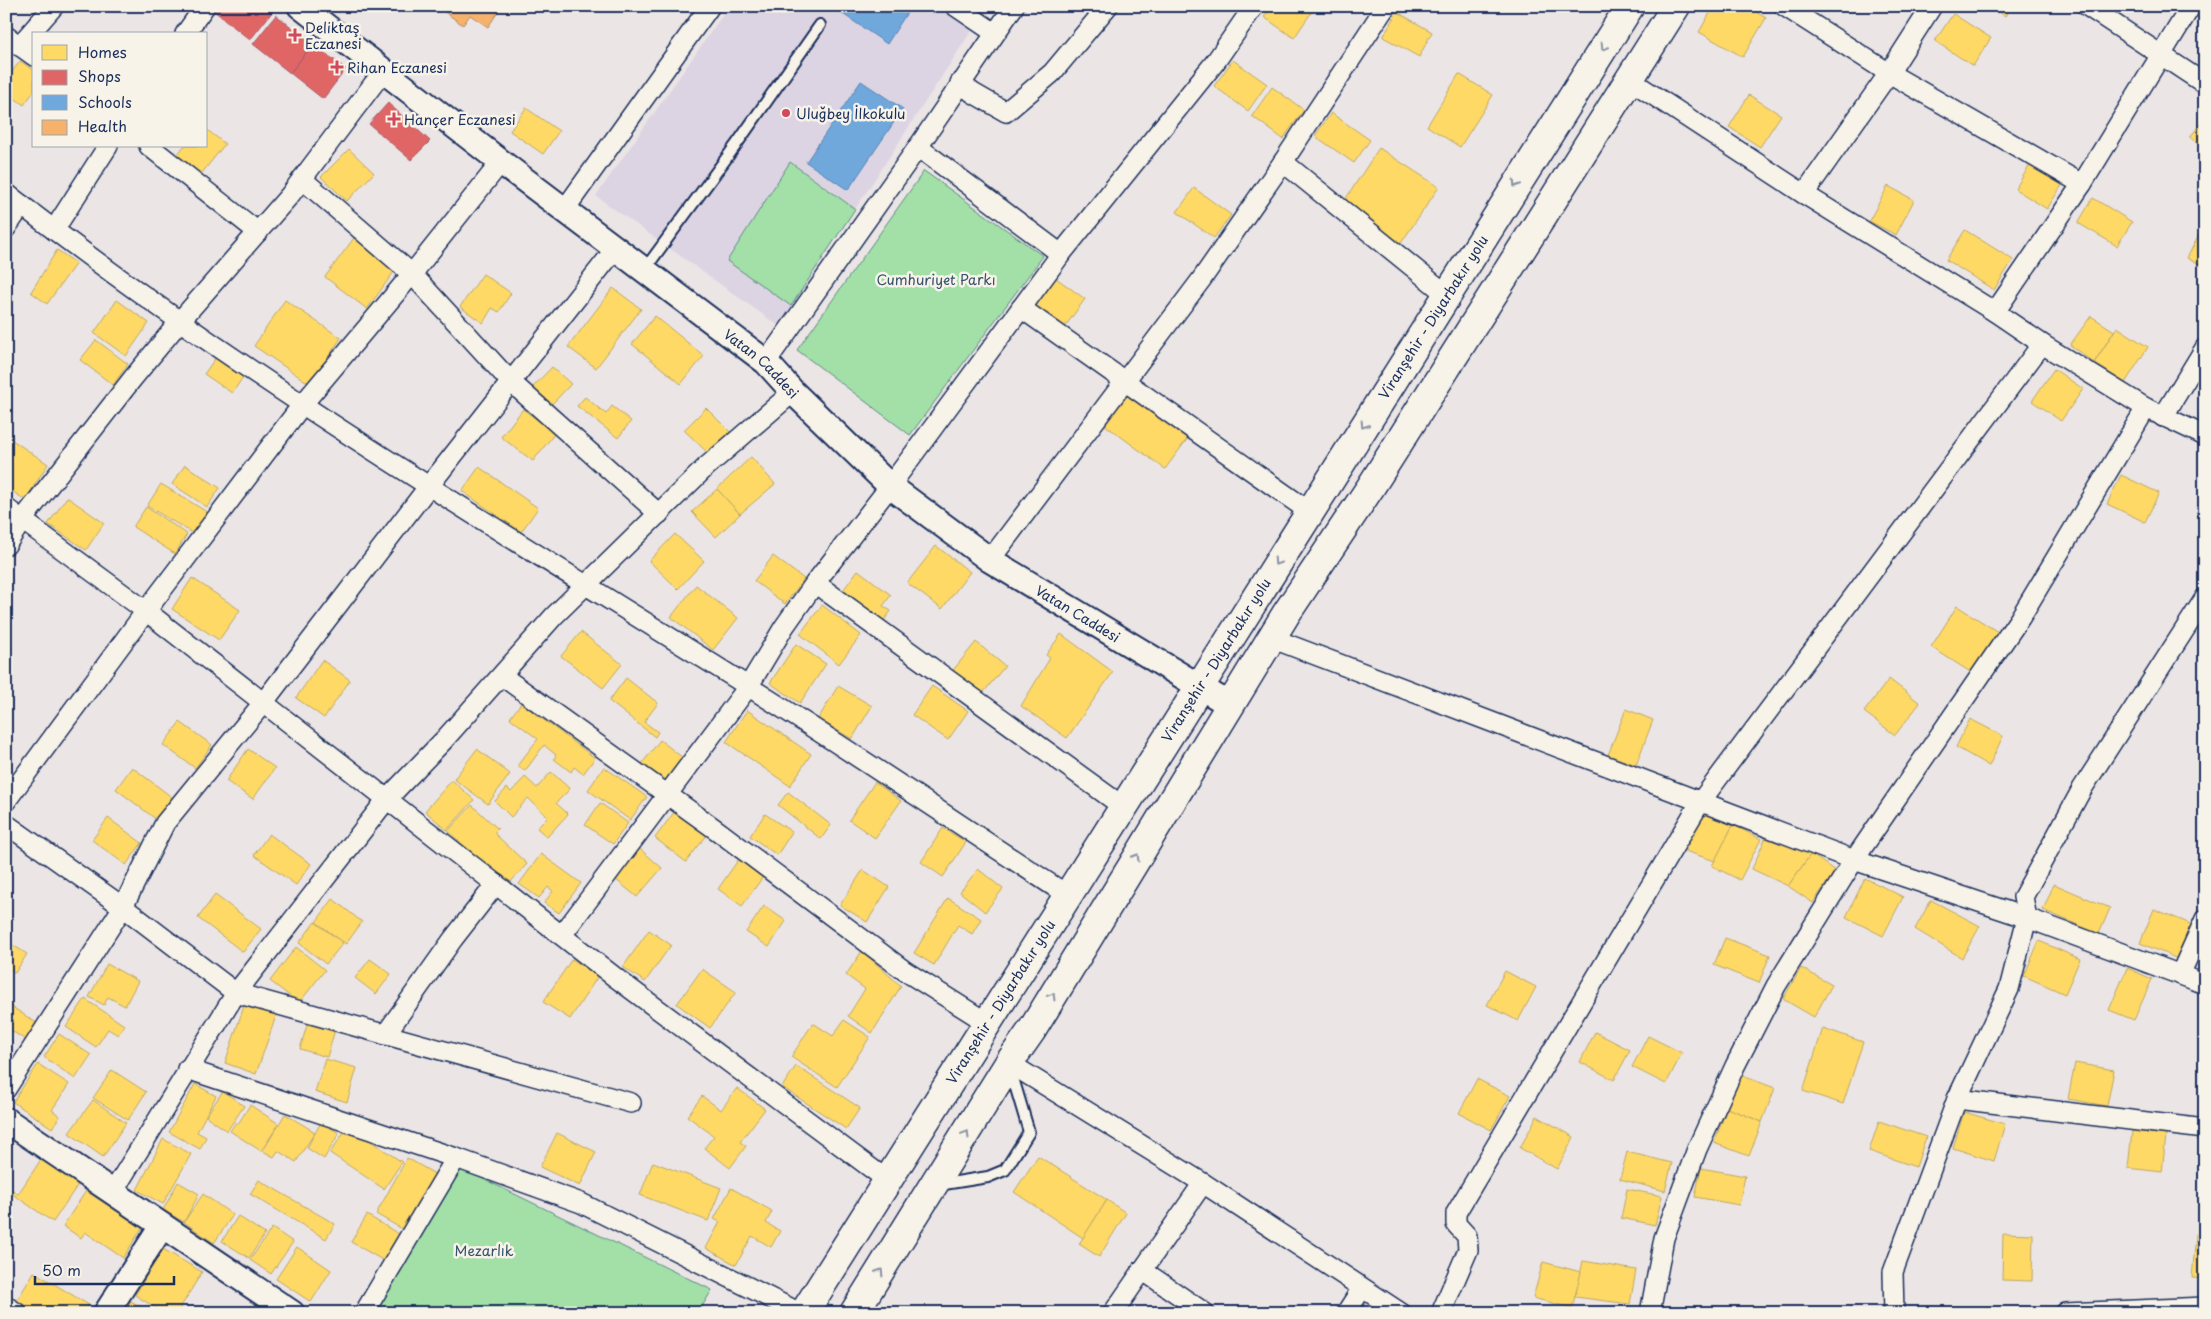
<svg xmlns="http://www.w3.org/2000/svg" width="2211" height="1319" viewBox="0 0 2211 1319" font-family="'Playpen Sans',sans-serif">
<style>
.built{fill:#dcd4e2}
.green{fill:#a2e0a8;stroke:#5e8883}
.homes{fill:#ffd966;stroke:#bba664}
.shops{fill:#e06666;stroke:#a55664}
.schools{fill:#6fa8dc;stroke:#5684b6}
.health{fill:#f6b26b;stroke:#b48b67}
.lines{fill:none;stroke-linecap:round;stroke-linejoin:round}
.service-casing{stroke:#1b2f5e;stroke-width:14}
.minor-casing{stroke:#1b2f5e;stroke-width:22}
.tertiary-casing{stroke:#1b2f5e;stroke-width:28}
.secondary-casing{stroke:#1b2f5e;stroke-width:31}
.service{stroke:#f7f3e8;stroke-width:10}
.minor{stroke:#f7f3e8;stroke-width:19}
.tertiary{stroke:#f7f3e8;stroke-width:24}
.secondary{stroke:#f7f3e8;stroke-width:28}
.oneway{stroke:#8991a3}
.poi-dot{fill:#d1495b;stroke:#f7f3e8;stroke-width:2}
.labels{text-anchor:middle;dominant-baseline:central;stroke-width:5;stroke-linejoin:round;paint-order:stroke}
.poi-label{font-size:14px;fill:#1b2f5e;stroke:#f7f3e8;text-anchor:start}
.park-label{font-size:14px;fill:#36526d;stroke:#f7f3e8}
.street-label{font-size:14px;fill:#1b2f5e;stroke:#f7f3e8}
</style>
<rect width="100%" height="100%" fill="#ebe5e5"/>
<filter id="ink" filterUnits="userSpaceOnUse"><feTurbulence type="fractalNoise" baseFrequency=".02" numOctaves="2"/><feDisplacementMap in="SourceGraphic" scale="10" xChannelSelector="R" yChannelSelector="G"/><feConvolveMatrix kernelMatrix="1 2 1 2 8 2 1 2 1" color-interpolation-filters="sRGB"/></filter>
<g filter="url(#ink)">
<path class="built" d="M729 6H937L972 30 779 326 596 196Z"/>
<g class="green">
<path d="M790 162 855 209 791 306 727 261Z"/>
<path d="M924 171 1043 256 910 435 797 350Z"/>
<path d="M463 1169 712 1290 698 1313H372L456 1174Z"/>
</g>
<g class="homes">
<path d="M1272 6H1307L1313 10 1294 38 1264 17Z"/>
<path d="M1714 6H1746L1766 18 1743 57 1699 32Z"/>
<path d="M1990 6H2011L2005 16Z"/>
<path d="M1397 12 1432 32 1419 57 1383 37Z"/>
<path d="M1953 14 1991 38 1973 66 1935 41Z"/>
<path d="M1233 60 1267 84 1248 111 1214 86Z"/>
<path d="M20 61 34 70V91L24 105 6 92V80Z"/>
<path d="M1459 74 1493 95 1460 147 1427 126Z"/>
<path d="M1272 87 1304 110 1283 139 1252 116Z"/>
<path d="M1749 95 1781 115 1760 147 1729 127Z"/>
<path d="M526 108 559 131 543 154 510 131Z"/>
<path d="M1331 113 1370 140 1354 163 1315 136Z"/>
<path d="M2205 118V148L2190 137Z"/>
<path d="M206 129 225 144 198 178 174 159 184 146H206Z"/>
<path d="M1379 148 1439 187 1399 246 1343 203Z"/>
<path d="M349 149 374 173 347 201 321 177Z"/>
<path d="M2030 165 2062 185 2047 209 2015 189Z"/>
<path d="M1888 186 1914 200 1896 235 1869 221Z"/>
<path d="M1194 188 1231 215 1214 238 1177 212Z"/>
<path d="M2093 198 2132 222 2117 246 2078 223Z"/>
<path d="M1965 230 2013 260 1994 290 1946 260Z"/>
<path d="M2201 231 2205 233V268L2187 258Z"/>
<path d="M354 238 396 269 367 309 325 277Z"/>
<path d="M57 250 76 263 47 304 31 292Z"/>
<path d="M483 274 511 293 499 312 492 308 483 323 460 307Z"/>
<path d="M1056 278 1085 299 1064 328 1035 307Z"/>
<path d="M613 288 641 309 596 368 568 347Z"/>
<path d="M117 300 149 323 126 356 94 333Z"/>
<path d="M285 300 341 338 310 384 254 346Z"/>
<path d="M655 316 704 356 681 384 632 344Z"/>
<path d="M2091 316 2114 331 2094 363 2070 345Z"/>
<path d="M2117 327 2148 347 2125 383 2094 363Z"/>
<path d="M96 340 128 364 113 385 80 360Z"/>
<path d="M219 353 246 373 232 393 204 374Z"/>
<path d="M552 367 571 384 549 407 530 390Z"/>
<path d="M2054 369 2083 389 2061 421 2032 401Z"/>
<path d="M1128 394 1188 438 1165 469 1105 425Z"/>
<path d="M585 397 606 414 612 406 631 421 618 438 577 406Z"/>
<path d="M706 408 734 436 712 457 684 430Z"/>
<path d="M523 409 555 433 533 461 501 437Z"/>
<path d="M6 436 48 464 25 500 6 487Z"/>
<path d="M751 457 775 484 740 514 717 489Z"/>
<path d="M185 465 220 488 207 507 172 484Z"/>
<path d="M479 467 538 508 521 532 462 491Z"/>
<path d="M2121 475 2159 493 2145 522 2107 504Z"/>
<path d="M161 484 207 512 194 534 147 506Z"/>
<path d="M717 489 740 514 716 537 692 512Z"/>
<path d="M67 497 104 523 86 550 48 524Z"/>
<path d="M146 507 187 534 175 554 133 527Z"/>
<path d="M675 534 704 561 678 589 649 561Z"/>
<path d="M936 546 970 572 942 609 907 583Z"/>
<path d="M773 556 804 579 785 604 754 581Z"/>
<path d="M858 570 891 595 883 606 891 611 882 623 841 593Z"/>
<path d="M192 578 240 610 219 640 172 609Z"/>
<path d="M696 585 738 618 713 650 671 617Z"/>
<path d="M822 605 861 635 839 664 800 634Z"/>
<path d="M1957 606 1998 632 1972 673 1931 647Z"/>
<path d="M581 632 622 664 603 688 561 656Z"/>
<path d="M1061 634 1113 672 1067 738 1021 706 1050 658 1046 655Z"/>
<path d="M976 642 1005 666 979 698 950 674Z"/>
<path d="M796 644 826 664 800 703 770 683Z"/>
<path d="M322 660 350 680 324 718 296 698Z"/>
<path d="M626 678 658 703 644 722 658 732 655 737 609 701Z"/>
<path d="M1889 679 1920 703 1895 735 1864 712Z"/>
<path d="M838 686 872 706 852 739 818 719Z"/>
<path d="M932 686 968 711 948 740 912 715Z"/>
<path d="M521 703 595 758 583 774 574 767 571 772 554 759 556 755 544 745 525 771 517 766 538 739 510 718Z"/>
<path d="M1626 709 1653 720 1636 765 1608 755Z"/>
<path d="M747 710 811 754 790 786 726 742Z"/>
<path d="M1970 719 2003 736 1989 766 1956 747Z"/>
<path d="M180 722 212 745 195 768 163 745Z"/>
<path d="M660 740 683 758 664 783 641 765Z"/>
<path d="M248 749 275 768 253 799 226 781Z"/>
<path d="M477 749 510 774 488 804 454 779Z"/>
<path d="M132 767 173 798 157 820 116 789Z"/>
<path d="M604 767 647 797 630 820 588 790Z"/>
<path d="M551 772 570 789 556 803 568 814 547 837 537 828 548 817 528 798 511 817 495 801 507 788 511 792 525 777 537 788Z"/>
<path d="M452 780 474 800 447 830 425 811Z"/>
<path d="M875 782 901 801 875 838 849 820Z"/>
<path d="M788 792 831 825 821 839 778 805Z"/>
<path d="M600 803 628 823 613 844 585 825Z"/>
<path d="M472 805 498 829 494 833 527 864 507 886 448 831Z"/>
<path d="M675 811 707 835 686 862 655 838Z"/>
<path d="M1704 812 1733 825 1715 861 1685 851Z"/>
<path d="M765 814 792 832 777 855 750 836Z"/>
<path d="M108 818 142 843 126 865 92 840Z"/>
<path d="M1733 825 1761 839 1740 880 1712 866Z"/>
<path d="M943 828 966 842 943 877 921 862Z"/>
<path d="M269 834 311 864 296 885 254 855Z"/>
<path d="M1766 837 1811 854 1788 886 1752 869Z"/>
<path d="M640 849 662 868 637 897 615 879Z"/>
<path d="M541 854 581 883 559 913 544 903 553 891 548 887 539 898 519 884Z"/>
<path d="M1811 854 1835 871 1813 903 1788 886Z"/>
<path d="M741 856 765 874 742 906 718 889Z"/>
<path d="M978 869 1003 889 985 912 960 892Z"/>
<path d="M863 870 889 887 867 922 840 905Z"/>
<path d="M1865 878 1903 897 1883 936 1846 917Z"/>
<path d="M2054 884 2110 908 2099 934 2043 910Z"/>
<path d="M215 895 261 929 243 952 198 918Z"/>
<path d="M948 898 981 919 972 934 958 925 934 965 914 953Z"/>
<path d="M333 899 362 922 346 944 316 922Z"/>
<path d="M1931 900 1980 926 1962 958 1915 929Z"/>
<path d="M764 906 786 921 769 947 746 932Z"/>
<path d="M2154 909 2193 925 2178 959 2140 943Z"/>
<path d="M315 922 343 943 326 964 299 943Z"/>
<path d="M649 930 671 945 645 982 623 967Z"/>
<path d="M1725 938 1770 955 1759 983 1714 965Z"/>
<path d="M6 941 27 954 15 973 6 967Z"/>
<path d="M2039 941 2080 959 2065 994 2024 976Z"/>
<path d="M296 947 325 970 299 1003 270 981Z"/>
<path d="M2205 949V967L2199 965Z"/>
<path d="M862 951 901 986 872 1033 848 1016 865 989 846 975Z"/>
<path d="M370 959 391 974 376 994 355 978Z"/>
<path d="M572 959 598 976 570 1019 543 1002Z"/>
<path d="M107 964 138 981 125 1006 108 997 104 1005 89 997Z"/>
<path d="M1801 968 1832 985 1814 1017 1783 999Z"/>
<path d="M2127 968 2152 979 2134 1020 2109 1010Z"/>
<path d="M702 969 736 992 710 1028 677 1004Z"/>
<path d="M1505 971 1536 987 1518 1021 1487 1005Z"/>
<path d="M85 999 124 1025 118 1035 108 1029 96 1047 66 1027Z"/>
<path d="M6 1003 38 1024 27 1041 6 1027Z"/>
<path d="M245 1003 277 1013 256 1074 225 1063Z"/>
<path d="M309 1018 336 1026 327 1057 300 1049Z"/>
<path d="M844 1020 870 1037 837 1087 791 1057 813 1023 833 1036Z"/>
<path d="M1823 1028 1863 1042 1843 1104 1803 1091Z"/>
<path d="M1595 1032 1630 1050 1614 1080 1580 1062Z"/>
<path d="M59 1034 91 1055 75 1079 44 1057Z"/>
<path d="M1648 1036 1682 1053 1666 1084 1632 1067Z"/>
<path d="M325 1059 357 1068 347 1102 315 1092Z"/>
<path d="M2075 1063 2114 1070 2107 1106 2068 1099Z"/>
<path d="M38 1064 69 1084 52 1110 60 1116 52 1128 13 1102Z"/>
<path d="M796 1066 860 1108 846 1129 782 1087Z"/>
<path d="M112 1070 146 1092 128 1120 93 1098Z"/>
<path d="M1740 1075 1775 1088 1762 1122 1727 1108Z"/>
<path d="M1477 1079 1510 1096 1491 1130 1459 1113Z"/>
<path d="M195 1084 216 1096 197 1132 206 1137 200 1149 169 1132Z"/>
<path d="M737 1088 765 1109 740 1142 746 1146 730 1168 704 1148 714 1136 687 1116 702 1096 721 1110Z"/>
<path d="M223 1091 244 1106 227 1131 206 1116Z"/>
<path d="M93 1100 126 1123 103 1157 69 1133Z"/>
<path d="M250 1105 279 1124 261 1151 230 1131 236 1122 238 1124Z"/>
<path d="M1727 1108 1762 1122 1749 1156 1714 1143Z"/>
<path d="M1964 1112 2005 1124 1994 1161 1953 1148Z"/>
<path d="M285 1114 315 1132 296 1162 278 1151 274 1157 263 1151Z"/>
<path d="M1537 1116 1574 1137 1557 1169 1520 1148Z"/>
<path d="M1879 1121 1926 1137 1916 1167 1869 1151Z"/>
<path d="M321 1122 339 1133 324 1159 307 1148Z"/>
<path d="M348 1126 402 1162 384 1189 330 1153Z"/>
<path d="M2132 1131 2166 1135 2162 1172 2128 1168Z"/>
<path d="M557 1133 596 1152 580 1186 540 1167Z"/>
<path d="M163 1139 191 1154 163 1204 137 1190Z"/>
<path d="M1627 1152 1672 1163 1665 1191 1620 1179Z"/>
<path d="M44 1155 81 1180 53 1222 8 1191 10 1188 18 1194Z"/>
<path d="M1038 1156 1107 1200 1083 1238 1014 1192Z"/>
<path d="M407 1158 435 1174 404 1230 376 1214Z"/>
<path d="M653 1162 721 1188 708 1221 640 1195Z"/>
<path d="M1701 1168 1745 1176 1739 1205 1695 1197Z"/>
<path d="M259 1180 335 1224 326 1239 250 1194Z"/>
<path d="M178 1182 199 1194 184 1222 163 1210Z"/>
<path d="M731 1188 772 1211 766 1223 780 1231 771 1247 752 1236 736 1265 706 1248 720 1222 714 1219Z"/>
<path d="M1627 1189 1662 1196 1655 1225 1621 1218Z"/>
<path d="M86 1191 142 1228 123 1258 85 1232 81 1238 63 1226Z"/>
<path d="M203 1194 233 1215 214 1243 184 1222Z"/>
<path d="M1107 1200 1126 1213 1099 1257 1079 1244Z"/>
<path d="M367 1215 402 1236 386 1262 351 1242Z"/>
<path d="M238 1216 265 1234 249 1258 222 1241Z"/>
<path d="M272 1228 293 1242 271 1274 250 1260Z"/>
<path d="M2003 1233 2033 1234 2032 1281 2002 1280Z"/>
<path d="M2196 1234 2205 1235V1279L2192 1278Z"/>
<path d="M297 1247 331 1270 311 1302 276 1279Z"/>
<path d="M163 1249 202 1272 177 1313H164L135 1295Z"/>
<path d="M1583 1261 1636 1270 1630 1304 1575 1297Z"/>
<path d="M1543 1262 1581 1272 1572 1308 1533 1298Z"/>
<path d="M34 1272 89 1305 84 1313H33L16 1302Z"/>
<path d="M131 1301 151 1313H123Z"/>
<path d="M256 1304 268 1313H249Z"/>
</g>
<g class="shops">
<path d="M216 6H267L273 11 250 40 213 10Z"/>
<path d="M276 15 313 44 290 73 253 44Z"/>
<path d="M313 44 346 69 323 99 290 73Z"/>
<path d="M388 103 430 141 411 160 369 124Z"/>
</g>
<g class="schools">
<path d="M831 6H907L910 8 887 44Z"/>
<path d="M861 81 903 109 848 190 806 162Z"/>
</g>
<path class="health" d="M436 6H502L488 27 470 15 463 25Z"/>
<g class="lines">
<defs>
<g id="service">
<path d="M645 269 736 145 820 25"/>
<path d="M938 1185 988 1177 1005 1170 1029 1132 1010 1068"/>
</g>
<g id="minor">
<path d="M955 6 995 33"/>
<path d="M1784 6 1889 73 2082 184"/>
<path d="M2087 6 2205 84"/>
<path d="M185 34 205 6"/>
<path d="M6 36 34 56"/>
<path d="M19 46 54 6"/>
<path d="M1630 80 1804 194 1995 312 2042 344 2146 408 2205 436"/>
<path d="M960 83 973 93 1006 112 1052 73 1108 6"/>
<path d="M149 146 258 232"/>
<path d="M918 147 1061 254"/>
<path d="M1283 162 1446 294"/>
<path d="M302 179 412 274 511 382 659 514"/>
<path d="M6 193C240 376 495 527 746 685 854 753 960 825 1067 895"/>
<path d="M1804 194 1889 73 1932 6"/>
<path d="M565 209 710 6"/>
<path d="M6 228 22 205"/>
<path d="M54 230 108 146"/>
<path d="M1021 308 1310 512"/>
<path d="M1995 312 2082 184 2191 6"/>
<path d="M766 362 918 147 1014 6"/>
<path d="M2163 417 2205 348"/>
<path d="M6 508 146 611 616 978 887 1180"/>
<path d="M6 545 23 519 133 378 180 321 290 195 384 70"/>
<path d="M990 560 1201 280 1283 162 1386 6"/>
<path d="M815 583 1122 806"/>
<path d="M1271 638 1854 860 2027 918 2205 984"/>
<path d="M502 676 718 831 905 971 986 1022"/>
<path d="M6 801 146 611 302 405 412 274 501 162"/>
<path d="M6 824 123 907 236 993 631 1103"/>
<path d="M562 935 748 687 784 627 815 583 890 486 1061 254 1216 61 1254 6"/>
<path d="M2180 975 2205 919"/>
<path d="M385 1035 453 939 496 884"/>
<path d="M1009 1063 1203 1183 1401 1313"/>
<path d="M187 1069 456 1158 581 1203 800 1313"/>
<path d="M6 1089 123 907 165 823 263 703 429 486 616 248"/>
<path d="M1957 1099 2205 1129"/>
<path d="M113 1192 236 993 387 799 443 741 554 616 706 467 793 392"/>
<path d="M1142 1270 1205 1313"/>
<path d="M6 1306 17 1313"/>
<path d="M364 1313 456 1158"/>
<path d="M1113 1313 1203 1183"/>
<path d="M1346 1313 1362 1288"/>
<path d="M1441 1313 1468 1250 1467 1236 1456 1224V1213L1701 801 2042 344"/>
<path d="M1650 1313 1664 1238 1697 1149 1735 1066 1776 986 1854 860 2020 618 2146 408"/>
<path d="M1894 1313 1893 1272 1957 1099 2009 989 2027 918 2023 897 2082 789 2205 598"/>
<path d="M2065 1313 2205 1307"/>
</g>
<g id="tertiary">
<path id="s1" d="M300 6 501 162 766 362 793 392 890 486 990 560 1230 705"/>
<path d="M6 1120 292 1313"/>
<path d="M106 1313 162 1226"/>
</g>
<g id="secondary">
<path id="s2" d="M804 1313C1078 877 1353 441 1630 6"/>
<path d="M854 1313 1009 1063 1032 1030 1286 614 1370 488 1676 6"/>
</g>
</defs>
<use href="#service" class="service-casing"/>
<use href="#minor" class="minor-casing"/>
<use href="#tertiary" class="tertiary-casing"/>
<use href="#secondary" class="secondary-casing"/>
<use href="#service" class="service"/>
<use href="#minor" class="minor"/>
<use href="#tertiary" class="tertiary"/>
<use href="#secondary" class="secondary"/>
</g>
<defs><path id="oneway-chevron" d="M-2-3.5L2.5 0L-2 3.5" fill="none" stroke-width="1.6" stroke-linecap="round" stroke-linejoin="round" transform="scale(1.25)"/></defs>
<g class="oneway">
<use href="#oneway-chevron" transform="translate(1604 47) rotate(123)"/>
<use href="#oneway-chevron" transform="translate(1516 184) rotate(123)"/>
<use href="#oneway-chevron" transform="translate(1364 425) rotate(122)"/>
<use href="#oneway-chevron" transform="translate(1277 562) rotate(123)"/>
<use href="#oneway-chevron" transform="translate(1136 857) rotate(-59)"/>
<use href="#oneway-chevron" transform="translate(1052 996) rotate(-59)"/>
<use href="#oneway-chevron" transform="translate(966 1134) rotate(-59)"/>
<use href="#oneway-chevron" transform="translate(880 1272) rotate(-58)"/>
</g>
</g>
<g class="poi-dot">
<path d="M292.5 27.5h5v5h5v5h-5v5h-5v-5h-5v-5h5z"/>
<path d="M334.5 59.5h5v5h5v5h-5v5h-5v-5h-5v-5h5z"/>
<circle cx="786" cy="113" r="5"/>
<path d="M391.5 111.5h5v5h5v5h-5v5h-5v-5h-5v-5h5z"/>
</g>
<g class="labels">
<g class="poi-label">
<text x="305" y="27">Deliktaş<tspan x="305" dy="16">Eczanesi</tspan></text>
<text x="347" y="67">Rihan Eczanesi</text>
<text x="796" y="113">Uluğbey İlkokulu</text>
<text x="404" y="119">Hançer Eczanesi</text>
</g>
<g class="park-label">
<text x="936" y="279">Cumhuriyet Parkı</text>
<text x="484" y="1250">Mezarlık</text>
</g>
<g class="street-label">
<text stroke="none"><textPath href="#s2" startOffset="1178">Viranşehir - Diyarbakır yolu</textPath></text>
<text stroke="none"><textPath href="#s1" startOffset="584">Vatan Caddesi</textPath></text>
<text stroke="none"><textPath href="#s1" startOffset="989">Vatan Caddesi</textPath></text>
<text stroke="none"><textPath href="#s2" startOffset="772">Viranşehir - Diyarbakır yolu</textPath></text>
<text stroke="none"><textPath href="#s2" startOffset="368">Viranşehir - Diyarbakır yolu</textPath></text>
</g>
</g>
<rect width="2211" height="1319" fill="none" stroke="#f7f3e8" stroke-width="25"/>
<rect x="12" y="12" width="2186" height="1294" fill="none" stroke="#1b2f5e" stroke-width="2" filter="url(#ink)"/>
<rect x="32" y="32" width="175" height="115" fill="#f7f3e8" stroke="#9fa5b1"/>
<rect x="42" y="45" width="25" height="15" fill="#ffd966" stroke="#9fa5b1"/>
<text x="78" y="58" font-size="15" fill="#1b2f5e">Homes</text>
<rect x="42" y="70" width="25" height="15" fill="#e06666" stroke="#9fa5b1"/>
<text x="78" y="82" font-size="15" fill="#1b2f5e">Shops</text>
<rect x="42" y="95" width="25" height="15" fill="#6fa8dc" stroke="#9fa5b1"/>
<text x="78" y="108" font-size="15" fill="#1b2f5e">Schools</text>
<rect x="42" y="120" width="25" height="15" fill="#f6b26b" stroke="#9fa5b1"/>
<text x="78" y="132" font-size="15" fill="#1b2f5e">Health</text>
<path d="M35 1276v8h139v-8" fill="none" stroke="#1b2f5e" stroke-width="2.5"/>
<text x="42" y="1276" font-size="15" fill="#1b2f5e" stroke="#f7f3e8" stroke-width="4" paint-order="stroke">50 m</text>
</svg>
